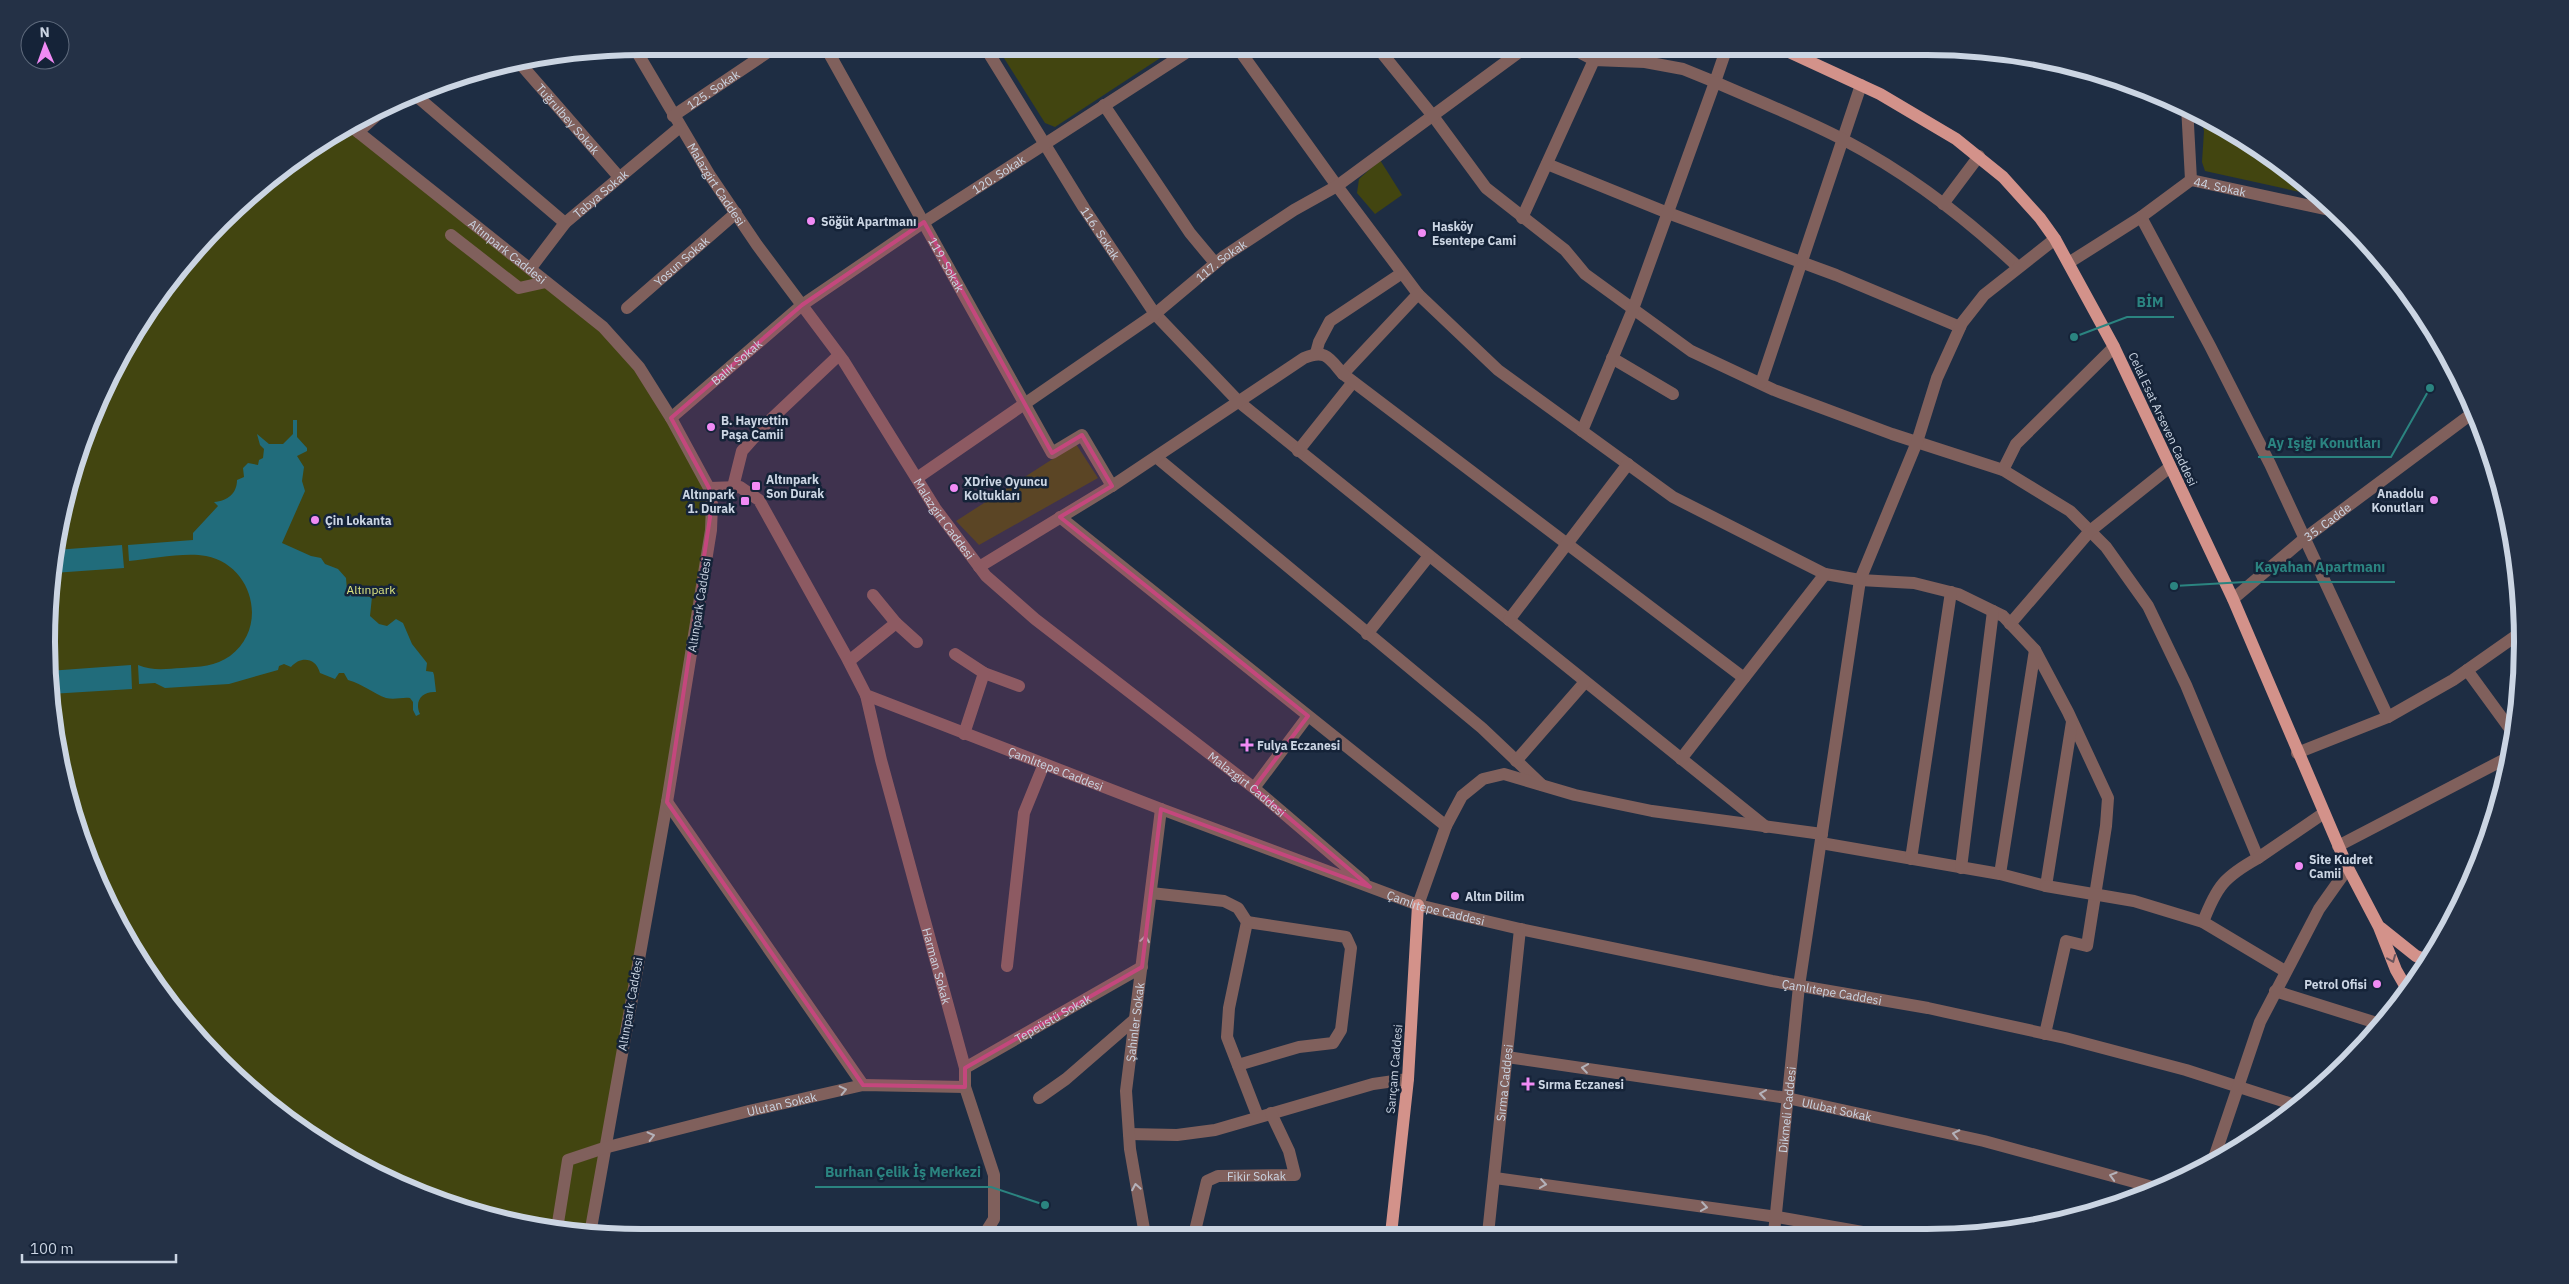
<svg xmlns="http://www.w3.org/2000/svg" width="2569" height="1284" viewBox="0 0 2569 1284" font-family="'IBM Plex Sans',sans-serif">
<style>
.green{fill:#424510}
.water{fill:#216c7b}
.lines{fill:none;stroke-linecap:round;stroke-linejoin:round}
.minor{stroke:#80605c;stroke-width:12}
.major{stroke:#d3928a;stroke-width:12}
.oneway{stroke:#b4b2ba}
.oneway2{stroke:#6a555d}
.marked{fill:#c4477d;fill-opacity:0.2;stroke:#c4477d;stroke-width:4;stroke-linejoin:round}
.poi-dot{fill:#f18bf5;stroke:#152338;stroke-width:2}
.labels{text-anchor:middle;dominant-baseline:central;stroke-width:5;stroke-linejoin:round;paint-order:stroke}
.street-label{font-size:12px;fill:#cbd5e3;stroke:#152338}
.poi-label{font-size:12px;font-weight:bold;fill:#cbd5e3;stroke:#152338;text-anchor:start}
.park-label{font-size:12px;fill:#dbe380;stroke:#152338}
.rim{fill:none;stroke:#cbd5e3;stroke-width:6}
.leader{fill:none;stroke:#2b8480;stroke-width:2}
.callout-dot{fill:#2b8480;stroke:#152338;stroke-width:2}
.callout-label{font-size:14px;text-anchor:middle;font-weight:bold;fill:#2b8480;stroke:#152338;stroke-width:5;stroke-linejoin:round;paint-order:stroke}
</style>
<rect width="100%" height="100%" fill="#1e2d43"/>
<g class="green">
<path d="M997 47H1177L1055 127 1045 123Z"/>
<path d="M2200 114 2289 169 2318 196 2205 171 2202 162 2204 131Z"/>
<path d="M344 126 603 327 639 367 712 504 590 1234 488 1218 379 1176 311 1137 221 1063 169 1004 108 906 78 833 51 720 46 642 58 526 92 414 146 311 194 249 279 170Z"/>
<path d="M1380 160 1402 195 1375 214 1357 193 1359 179Z"/>
<path d="M1076 444 1098 478 979 545 956 521Z"/>
</g>
<g class="water">
<path d="M293 420H297V437L307 448V451L297 456 304 467 302 481 305 491 282 543 311 556 321 558 325 564 338 569 346 578 347 590 351 595 372 597 370 616 379 624 387 626 396 619 403 623 412 644 427 663 426 671 433 672 434 675 436 692C422 691 414 701 420 714L416 716 413 710V702L410 698C402 697 395 700 386 698 374 694 363 684 348 680L344 673H339L335 679 320 673C316 657 300 656 291 667L284 664 279 666 278 670 229 684 165 688 155 683 139 684 138 665C152 671 166 669 182 668 199 667 216 666 230 656 269 627 253 565 206 556 184 552 152 559 129 561L128 545 193 540V533L218 506 214 502C228 501 237 493 237 480L244 477 243 468 248 463 258 465 259 460 263 458 264 449 260 445 257 434 269 444H283L293 434Z"/>
<path d="M122 545 124 568 53 573 55 550Z"/>
<path d="M131 665 132 689 50 694 48 671Z"/>
</g>
<g class="lines">
<g class="minor">
<path id="s1" d="M825 46 1052 453 1082 435 1112 486"/>
<path id="s2" d="M634 47 709 174 757 245 843 360 935 508 986 576 1035 619 1254 788 1364 882"/>
<path id="s3" d="M985 47 1084 208 1155 314 1239 402 1766 827"/>
<path d="M1237 47 1337 186 1418 294 1498 370 1673 497 1825 574 1860 580 1914 583 1958 594 2003 616 2035 650 2068 712 2108 798 2106 826 2087 946 2066 941 2045 1034"/>
<path d="M1377 47 1433 116 1486 188 1565 250 1585 274 1691 351 1774 390 1892 434 2003 470 2070 511 2106 547 2148 606 2186 685 2258 858C2224 877 2217 886 2203 922"/>
<path d="M1569 47 1594 60"/>
<path id="s4" d="M517 60 619 177"/>
<path d="M2039 60 2121 82"/>
<path d="M414 94 565 223"/>
<path d="M1104 105 1190 233 1215 263"/>
<path d="M2187 106 2191 180"/>
<path id="s5" d="M673 116 777 46"/>
<path id="s6" d="M348 124 603 327 639 367 671 418 709 488 712 504 711 530 667 802 590 1234"/>
<path d="M358 132 385 108"/>
<path d="M1547 164 1668 213 1836 275 1960 327"/>
<path d="M1943 204 1979 156"/>
<path d="M2141 217 2210 346 2270 464 2388 717"/>
<path d="M1522 218 1594 60 1645 62 1683 69 1715 82 1727 47"/>
<path d="M451 235 519 288 546 282"/>
<path id="s7" d="M2070 262 2141 217 2191 180 2334 211"/>
<path id="s8" d="M530 269 565 223 680 127"/>
<path id="s9" d="M627 308 736 213"/>
<path d="M1316 353 1319 342 1330 321 1402 273"/>
<path d="M1612 358 1673 394"/>
<path d="M1343 374 1418 294"/>
<path d="M1761 383 1861 85"/>
<path id="s10" d="M671 418 802 305 924 222 1195 47"/>
<path d="M1582 431 1633 309 1715 82C1758 101 1802 118 1844 140 1907 173 1966 218 2018 267"/>
<path d="M1298 451 1353 382"/>
<path d="M1156 457 1482 728 1542 785"/>
<path d="M2003 470 2016 444 2114 347"/>
<path id="s11" d="M917 478 1155 314 1223 257 1294 210 1337 186 1526 47"/>
<path d="M733 487 742 451 766 424 839 355"/>
<path id="s12" d="M709 488 740 487 759 500 846 656 866 695 1161 809 1418 905 1520 929 1772 981 1928 1008 2065 1038 2186 1070 2298 1106"/>
<path d="M1060 517 1446 826"/>
<path d="M979 567 1112 486 1304 358C1326 349 1329 358 1343 374L1744 678"/>
<path id="s13" d="M2233 599 2305 538 2474 412"/>
<path d="M1509 620 1628 464"/>
<path d="M896 623 917 642"/>
<path d="M2010 624 2090 531 2170 467"/>
<path d="M1367 634 1429 556"/>
<path d="M2035 650 2000 874 2046 886 2072 722"/>
<path d="M955 654 984 673 1019 686"/>
<path d="M849 661 896 623 873 595"/>
<path d="M2467 670 2513 733"/>
<path id="s14" d="M866 695 881 760 965 1068V1087L994 1175V1219L984 1235"/>
<path d="M964 734 984 673"/>
<path d="M2297 753 2388 717 2453 680 2520 633"/>
<path d="M1681 759 1825 574"/>
<path d="M1516 761 1585 682"/>
<path d="M1254 788 1308 716"/>
<path d="M667 802 863 1085"/>
<path d="M1821 843 2000 874"/>
<path d="M2338 846 2509 757"/>
<path d="M2258 858 2324 813"/>
<path d="M1911 859 1951 592"/>
<path d="M1961 868 1993 611"/>
<path d="M2046 886 2134 901 2203 922 2285 971"/>
<path d="M1151 893 1224 901 1238 908 1247 922 1229 1008 1227 1037 1258 1117"/>
<path d="M1418 905 1446 826 1462 796 1483 779 1504 774 1575 795 1652 811 1822 834"/>
<path d="M1007 966 1024 813 1044 764"/>
<path d="M2275 991 2380 1024"/>
<path id="s15" d="M1507 1057 1787 1098 1984 1141 2160 1189"/>
<path d="M1238 1065 1299 1047 1333 1043 1341 1030 1351 948 1346 937 1247 922"/>
<path id="s16" d="M965 1068 1142 967"/>
<path d="M1039 1098 1066 1079 1134 1020"/>
<path d="M1129 1134 1177 1135 1215 1130 1373 1084 1408 1079"/>
<path d="M2214 1158 2260 1022 2319 909 2348 868"/>
<path d="M1495 1178 1777 1217 1868 1233"/>
<path id="s17" d="M557 1229 568 1160 604 1148 749 1111 863 1085 965 1087"/>
<path id="s18" d="M1774 1233 1799 986 1860 580 1917 442 1937 378 1962 323 1984 295 2055 239"/>
<path id="s19" d="M1488 1234 1520 929"/>
<path id="s20" d="M1145 1235 1130 1149 1126 1091 1161 809"/>
<path id="s21" d="M1194 1235 1207 1181 1218 1176 1295 1175 1289 1151 1271 1113"/>
</g>
<g class="major">
<path d="M1778 47 1880 94 1956 139 2003 177 2040 218 2055 239 2114 347 2233 599 2348 868 2379 927 2396 970 2408 991"/>
<path d="M2381 928 2416 956 2427 960"/>
<path d="M1391 1234 1408 1079 1418 905"/>
</g>
</g>
<defs><path id="oneway-chevron" d="M-2-3.5L2.5 0L-2 3.5" fill="none" stroke-width="1.6" stroke-linecap="round" stroke-linejoin="round" transform="scale(1.25)"/></defs>
<g class="oneway">
<use href="#oneway-chevron" transform="translate(1145 939) rotate(-82)"/>
<use href="#oneway-chevron" transform="translate(1585 1068) rotate(-172)"/>
<use href="#oneway-chevron" transform="translate(843 1090) rotate(-13)"/>
<use href="#oneway-chevron" transform="translate(1763 1094) rotate(-172)"/>
<use href="#oneway-chevron" transform="translate(1956 1134) rotate(-168)"/>
<use href="#oneway-chevron" transform="translate(651 1136) rotate(-14)"/>
<use href="#oneway-chevron" transform="translate(2113 1176) rotate(-164)"/>
<use href="#oneway-chevron" transform="translate(1543 1184) rotate(8)"/>
<use href="#oneway-chevron" transform="translate(1136 1187) rotate(-100)"/>
<use href="#oneway-chevron" transform="translate(1704 1207) rotate(8)"/>
</g>
<use class="oneway2" href="#oneway-chevron" transform="translate(2392 959) rotate(68)"/>
<path class="marked" d="M924 222 1052 453 1082 435 1112 486 1060 517 1308 716 1254 788 1370 887 1161 809 1142 967 965 1068V1087L863 1085 667 802 712 504 709 488 671 418 802 305Z"/>
<g class="poi-dot">
<circle cx="811" cy="221" r="5"/>
<circle cx="1422" cy="233" r="5"/>
<circle cx="711" cy="427" r="5"/>
<rect x="751" y="481" width="10" height="10" rx="2.5"/>
<circle cx="954" cy="488" r="5"/>
<circle cx="2434" cy="500" r="5"/>
<rect x="740" y="496" width="10" height="10" rx="2.5"/>
<circle cx="315" cy="520" r="5"/>
<path d="M1244.5 737.5h5v5h5v5h-5v5h-5v-5h-5v-5h5z"/>
<circle cx="2299" cy="866" r="5"/>
<circle cx="1455" cy="896" r="5"/>
<circle cx="2377" cy="984" r="5"/>
<path d="M1525.5 1076.5h5v5h5v5h-5v5h-5v-5h-5v-5h5z"/>
</g>
<g class="labels">
<g class="street-label">
<text stroke="none"><textPath href="#s5" startOffset="48">125. Sokak</textPath></text>
<text stroke="none"><textPath href="#s4" startOffset="78">Tuğrulbey Sokak</textPath></text>
<text stroke="none"><textPath href="#s10" startOffset="409">120. Sokak</textPath></text>
<text stroke="none"><textPath href="#s2" startOffset="160">Malazgirt Caddesi</textPath></text>
<text stroke="none"><textPath href="#s7" startOffset="176">44. Sokak</textPath></text>
<text stroke="none"><textPath href="#s8" startOffset="104">Tabya Sokak</textPath></text>
<text stroke="none"><textPath href="#s3" startOffset="219">116. Sokak</textPath></text>
<text stroke="none"><textPath href="#s6" startOffset="204">Altınpark Caddesi</textPath></text>
<text stroke="none"><textPath href="#s9" startOffset="72">Yosun Sokak</textPath></text>
<text stroke="none"><textPath href="#s11" startOffset="374">117. Sokak</textPath></text>
<text stroke="none"><textPath href="#s1" startOffset="250">119. Sokak</textPath></text>
<text stroke="none"><textPath href="#s10" startOffset="86">Balık Sokak</textPath></text>
<text transform="translate(2163 419) rotate(65)">Celal Esat Arseven Caddesi</text>
<text stroke="none"><textPath href="#s2" startOffset="565">Malazgirt Caddesi</textPath></text>
<text stroke="none"><textPath href="#s13" startOffset="122">35. Cadde</textPath></text>
<text transform="translate(699 605) rotate(-81)">Altınpark Caddesi</text>
<text stroke="none"><textPath href="#s12" startOffset="480">Çamlıtepe Caddesi</textPath></text>
<text stroke="none"><textPath href="#s2" startOffset="970">Malazgirt Caddesi</textPath></text>
<text stroke="none"><textPath href="#s12" startOffset="885">Çamlıtepe Caddesi</textPath></text>
<text stroke="none"><textPath href="#s14" startOffset="280">Harman Sokak</textPath></text>
<text stroke="none"><textPath href="#s12" startOffset="1290">Çamlıtepe Caddesi</textPath></text>
<text transform="translate(630 1004) rotate(-80)">Altınpark Caddesi</text>
<text stroke="none"><textPath href="#s16" startOffset="101">Tepeüstü Sokak</textPath></text>
<text stroke="none"><textPath href="#s20" startOffset="215">Şahinler Sokak</textPath></text>
<text transform="translate(1394 1069) rotate(-85)">Sarıçam Caddesi</text>
<text stroke="none"><textPath href="#s19" startOffset="152">Sırma Caddesi</textPath></text>
<text stroke="none"><textPath href="#s17" startOffset="291">Ulutan Sokak</textPath></text>
<text stroke="none"><textPath href="#s15" startOffset="334">Ulubat Sokak</textPath></text>
<text stroke="none"><textPath href="#s18" startOffset="124">Dikmeli Caddesi</textPath></text>
<text stroke="none"><textPath href="#s21" startOffset="106">Fikir Sokak</textPath></text>
</g>
<g class="poi-label">
<text x="821" y="221">Söğüt Apartmanı</text>
<text x="1432" y="226">Hasköy<tspan x="1432" dy="14">Esentepe Cami</tspan></text>
<text x="721" y="420">B. Hayrettin<tspan x="721" dy="14">Paşa Camii</tspan></text>
<text x="766" y="479">Altınpark<tspan x="766" dy="14">Son Durak</tspan></text>
<text x="964" y="481">XDrive Oyuncu<tspan x="964" dy="14">Koltukları</tspan></text>
<text x="2424" y="493" text-anchor="end">Anadolu<tspan x="2424" dy="14">Konutları</tspan></text>
<text x="735" y="494" text-anchor="end">Altınpark<tspan x="735" dy="14">1. Durak</tspan></text>
<text x="325" y="520">Çin Lokanta</text>
<text x="1257" y="745">Fulya Eczanesi</text>
<text x="2309" y="859">Site Kudret<tspan x="2309" dy="14">Camii</tspan></text>
<text x="1465" y="896">Altın Dilim</text>
<text x="2367" y="984" text-anchor="end">Petrol Ofisi</text>
<text x="1538" y="1084">Sırma Eczanesi</text>
</g>
<g class="park-label">
<text x="371" y="589">Altınpark</text>
</g>
</g>
<path d="M0 0H2569V1284H0ZM642 55H1927A587 587 0 0 1 2514 642V642A587 587 0 0 1 1927 1229H642A587 587 0 0 1 55 642V642A587 587 0 0 1 642 55Z" fill="#243146" fill-rule="evenodd"/>
<path class="rim" d="M642 55H1927A587 587 0 0 1 2514 642V642A587 587 0 0 1 1927 1229H642A587 587 0 0 1 55 642V642A587 587 0 0 1 642 55Z"/>
<path class="leader" d="M2074 337L2127 317H2174M2430 388L2391 457H2258M2174 586L2245 582H2395M1045 1205L991 1187H815"/>
<g class="callout-dot">
<circle cx="2074" cy="337" r="5"/>
<circle cx="2430" cy="388" r="5"/>
<circle cx="2174" cy="586" r="5"/>
<circle cx="1045" cy="1205" r="5"/>
</g>
<g class="callout-label">
<text x="2150" y="307">BİM</text>
<text x="2324" y="448">Ay Işığı Konutları</text>
<text x="2320" y="572">Kayahan Apartmanı</text>
<text x="903" y="1177">Burhan Çelik İş Merkezi</text>
</g>
<g transform="translate(45 45) rotate(358)"><circle r="24" fill="#152338" stroke="#5e6a7c"/>
<path d="M0-4L9 19L0 12L-9 19Z" fill="#f18bf5"/>
<text y="-8" font-size="14" font-weight="bold" text-anchor="middle" fill="#cbd5e3">N</text>
</g>
<path d="M22 1254v8h154v-8" fill="none" stroke="#cbd5e3" stroke-width="2.5"/>
<text x="30" y="1254" font-size="15" fill="#cbd5e3" stroke="#152338" stroke-width="4" paint-order="stroke">100 m</text>
</svg>
